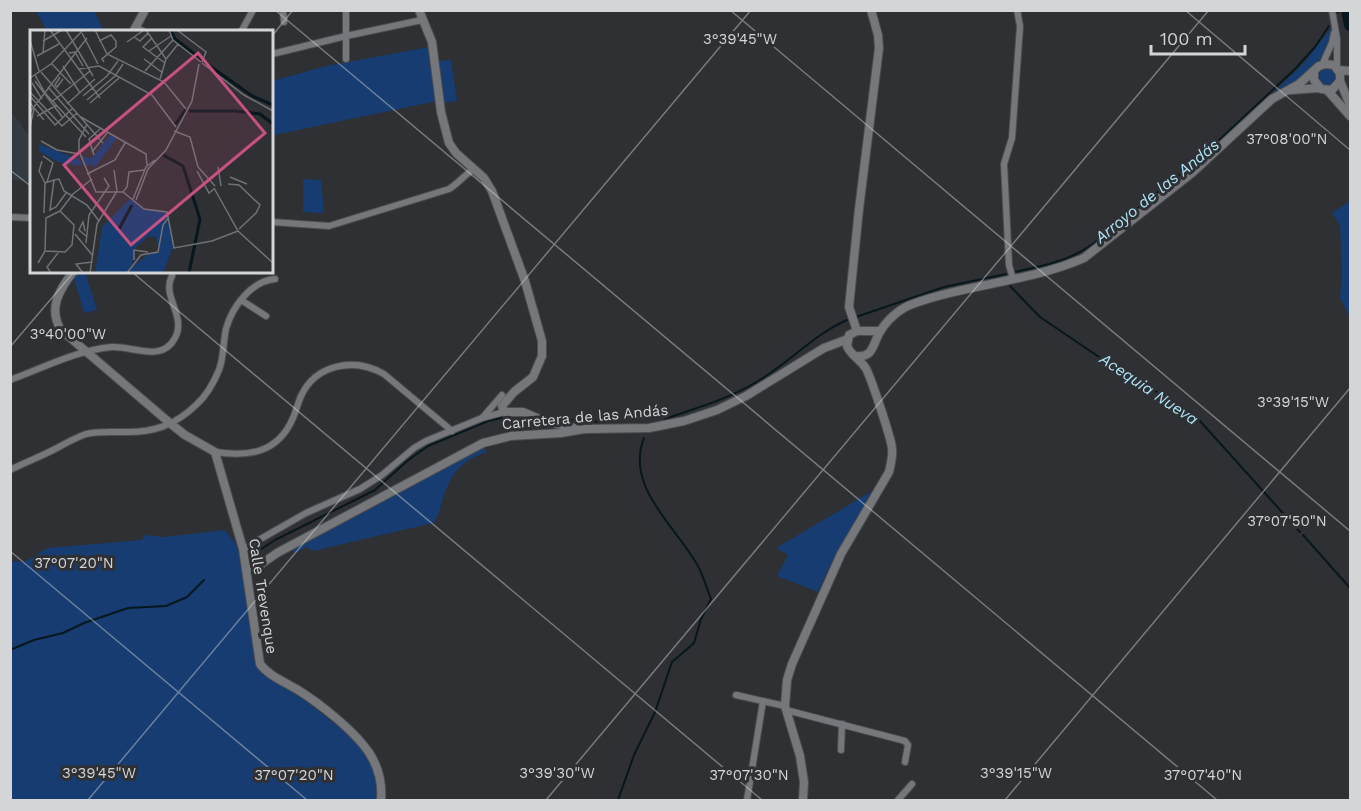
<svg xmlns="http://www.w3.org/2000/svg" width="1361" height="811" viewBox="0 0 1361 811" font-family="'Work Sans',sans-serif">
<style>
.built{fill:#343a42}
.green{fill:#163c71}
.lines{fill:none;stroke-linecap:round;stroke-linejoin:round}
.stream{stroke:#07171d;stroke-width:2}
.river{stroke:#07171d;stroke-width:12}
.minor-casing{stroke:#4b4d50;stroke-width:8}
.tertiary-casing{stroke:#4b4d50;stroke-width:10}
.minor{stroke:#75777b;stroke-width:6}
.tertiary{stroke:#75777b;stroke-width:8}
.ticks{fill:none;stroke:#d3d5d7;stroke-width:1.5;stroke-opacity:0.45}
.labels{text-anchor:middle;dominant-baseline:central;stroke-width:6;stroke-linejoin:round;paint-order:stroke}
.street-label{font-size:15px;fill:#d3d5d7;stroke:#2e3033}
.water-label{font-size:16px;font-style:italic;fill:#aee5f9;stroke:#2e3033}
.inset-river{fill:none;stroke:#07171d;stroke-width:3}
.inset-road{fill:none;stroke:#707275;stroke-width:1.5}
.view{fill:#c75180;fill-opacity:0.15;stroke:#c75180;stroke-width:3}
.inset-edge{fill:none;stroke:#d3d5d7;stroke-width:3}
.ticks-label{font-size:15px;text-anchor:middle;fill:#d3d5d7;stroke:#2e3033;stroke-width:6;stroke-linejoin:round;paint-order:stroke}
</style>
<rect width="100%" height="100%" fill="#2e3033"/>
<path class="built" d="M11 113 20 122 24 130 31 136V181L11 180Z"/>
<g class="green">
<path d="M36 11H94L104 31H47Z"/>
<path d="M1331 28C1331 51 1312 72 1293 84 1286 88 1278 90 1272 94L1304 63Z"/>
<path d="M429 47 437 101 274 135 272 137V81L326 66Z"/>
<path d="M449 60 451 61 457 101 444 103 439 61Z"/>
<circle cx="1327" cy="77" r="8"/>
<path d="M303 179 321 180 324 213 303 212Z"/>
<path d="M1350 201V317L1340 298 1342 273 1340 225 1332 213Z"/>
<path d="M77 274 86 275 97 310 84 313 74 278Z"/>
<path d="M483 447 487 452C461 461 452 471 443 498 440 508 440 515 433 523L313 551 307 547 294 553 292 549Z"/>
<path d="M874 490C854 523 833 556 818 592L777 576 788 555 776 548Z"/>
<path d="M225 530 239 548 256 667 306 701 355 740 372 764 378 788 377 800H11L10 561 24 562 48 548 142 540 144 535 164 537Z"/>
</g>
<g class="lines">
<g class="stream">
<path d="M1337 13 1339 10"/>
<path d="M1014 272C1043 266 1069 261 1093 244L1201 157 1295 69 1315 47 1329 26"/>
<path d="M1010 286 1040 317 1099 357 1188 411 1200 421 1300 532"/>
<path d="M856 317 944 287 1006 274"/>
<path d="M546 418 604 422"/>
<path d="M665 419C701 406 730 399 763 378 792 360 815 334 847 320"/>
<path d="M1303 535 1350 588"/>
<path d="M249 557 275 540 375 490 407 461 428 446 488 421 510 416H526"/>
<path d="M10 650 34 640 63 633 84 623 128 608 166 606 187 597 204 580"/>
<path d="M618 800 634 755 655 712 672 662 694 643 701 619 711 599C707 589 704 578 699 568 679 529 624 488 644 438"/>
</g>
<path class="river" d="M1347 10 1350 25"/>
<defs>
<g id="minor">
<path d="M283 10 284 22"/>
<path d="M346 10V59"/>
<path d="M1332 10 1337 39V68"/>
<path d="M136 27 144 32"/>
<path d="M241 32 253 10"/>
<path d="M272 54 346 36 422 20"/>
<path d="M1322 65 1332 43 1334 33"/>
<path d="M10 217 32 218"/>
<path d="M272 222 329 226 449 189C459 183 464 175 474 169"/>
<path d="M1013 279 1009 265 1004 164 1012 138 1020 26 1017 10"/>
<path d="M241 300 266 316"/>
<path d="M10 380C43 368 77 350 112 347 133 346 162 363 175 338 187 316 161 296 172 276"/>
<path d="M483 417 502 395"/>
<path d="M215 452C249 457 278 453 293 418 296 411 298 403 301 396 316 364 354 357 384 374L452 431"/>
<path d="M10 470C26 462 42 456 57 448 66 443 75 438 86 434 97 431 110 432 122 432 152 433 175 426 197 404 207 395 214 382 219 370 224 357 223 342 226 329 232 307 251 281 275 279"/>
<path d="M243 549 306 513 360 489 382 475 414 448 426 441 482 418 504 412"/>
<path d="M736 695 785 706"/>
<path d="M786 710 905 741 908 745 905 762"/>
<path d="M841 750 842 724"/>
<path d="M747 800 763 701"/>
<path d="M898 800 912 784"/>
</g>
<g id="tertiary">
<path d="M419 10 432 42 441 112 449 143 456 153 484 178 492 191 525 281 542 341V356L533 377 514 392 502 406 504 412H523L544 421 579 429"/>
<path d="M133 32 145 10"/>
<path d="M1338 70 1350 71"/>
<path d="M1340 81 1350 105"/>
<path d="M1291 90 1319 88"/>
<path d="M1328 91 1350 116"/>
<path d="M73 272C59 290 48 309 61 330L171 424 185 435 215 452 243 549 260 664C269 676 285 682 298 690 311 698 324 708 336 718 363 741 384 763 381 800"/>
<path d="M857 331 849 307 859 209 879 48 878 35 871 10"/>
<path d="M856 356C861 357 865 356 869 353 874 348 876 338 880 332 886 321 898 310 910 305 966 284 1029 282 1084 258L1193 172 1272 99 1299 84 1319 66 1326 64 1334 65 1340 73V81L1332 90 1321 89 1314 80V72"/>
<path d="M247 569 257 567 277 553 483 443 511 436 561 433 584 429 649 428 684 421 717 410 746 396 824 348 848 339"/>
<path d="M803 800 804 782 800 756 785 706 787 680 792 664 841 554 889 472C891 464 893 456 892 448 891 438 870 374 865 367 859 359 850 354 847 346L849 335 857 331H880"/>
</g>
</defs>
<use href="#minor" class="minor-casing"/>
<use href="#tertiary" class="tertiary-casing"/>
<use href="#minor" class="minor"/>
<use href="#tertiary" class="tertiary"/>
</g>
<path class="ticks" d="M275 10 1217 800M730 10 1350 531M1185 10 1350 150M272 36 293 10M10 170 32 187M132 272 762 800M10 347 74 272M10 551 307 800M88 800 751 10M546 800 1209 10M1005 800 1350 388"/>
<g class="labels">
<g class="street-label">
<text transform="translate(585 417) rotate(-5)">Carretera de las Andás</text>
<text transform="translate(263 596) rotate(81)">Calle Trevenque</text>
</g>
<g class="water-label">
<text transform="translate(1157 191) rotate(-39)">Arroyo de las Andás</text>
<text transform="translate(1149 389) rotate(34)">Acequia Nueva</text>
</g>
</g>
<g transform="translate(30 30)">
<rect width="243" height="243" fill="#2e3033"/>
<path d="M80 105 87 108 64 138 63 134 54 136 51 127 62 128ZM9 114 50 130 52 136 28 132 9 121ZM100 169 114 180 136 182 143 217 133 243H65L72 197ZM118 206 126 207 129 223H120L98 240 103 232V220Z" fill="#163c71" fill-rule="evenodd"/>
<path class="inset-river" d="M141 0 145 9 180 36 222 66 243 75M159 81H206M206 81 230 84 243 94M145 95 156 79M133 125 153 136 170 189 159 243M89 199 102 175"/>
<path class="inset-road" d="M20 0 70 68M36 0 63 46M65 0 77 24 134 52 156 79M116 0 136 29M139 0 143 10 171 32M147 0 176 22 172 32M52 3 68 34M104 7 110 11 118 3M122 8 113 17 135 33M0 10 9 41M13 11 32 0M69 11 81 5 86 11V17L72 29 74 32M97 12 114 0M119 21 141 6M13 23 15 0M39 23 45 22 53 36M7 26 29 14M114 29 133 43M172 33 214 65 243 81M22 34 41 54M33 36 50 63M49 39 69 36 122 65 146 97M115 41 143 10M11 42 73 113M5 45 15 63 56 107M30 47 25 55 27 57 33 49M0 48 21 34 53 0M130 49 136 29 148 14M5 51 33 88M2 53 12 69M18 57 59 104M0 62 32 96 47 83M0 66 25 95 43 78M53 66 77 46 88 31M57 70 85 46 93 34M23 71 60 41M0 73 14 90M60 73 89 48M37 74 65 49M0 82 57 8M7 86 27 75M49 86 116 124 117 135M57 94 49 110V121L66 162H93L97 157 99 142 114 140M0 97 4 79M144 101 160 107 168 137 185 156M11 111 27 120 49 124M62 122 77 103M64 125 59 109 70 99M13 126 23 133 17 152M12 131 9 141 15 153M188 137 191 156M167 141 179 163 184 159M57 144 85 130 95 113M200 147 217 154M24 150 29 149 34 161 57 175 69 191M24 150 20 180 26 177 36 163M198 154 209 155 230 175 226 183 209 199M184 158 208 201 243 233M93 162 114 179 137 182 144 218 182 211 208 201M103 169 116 137 125 130M106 170 118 139 136 120 162 71 169 34M30 181 43 164 62 149M14 183 15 153 24 150M55 201 53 192 49 200 56 206M45 204 63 226M56 213 59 185 79 156 74 148M15 221 35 222 42 215 44 195 30 181M104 230V220L118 222M8 233 15 221 16 188 30 181M21 243 17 237 28 223M53 243 46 234 62 232M60 243 67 194 87 161 84 140M97 243 111 225 128 222 133 195 139 187"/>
<path class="view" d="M168 23 235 103 101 215 34 135Z"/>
<rect width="243" height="243" class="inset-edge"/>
</g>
<g class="ticks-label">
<text x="740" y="44">3°39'45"W</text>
<text x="1287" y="144">37°08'00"N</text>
<text x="68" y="339">3°40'00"W</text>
<text x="1293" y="407">3°39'15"W</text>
<text x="1287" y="526">37°07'50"N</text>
<text x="74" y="568">37°07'20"N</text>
<text x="99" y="778">3°39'45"W</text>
<text x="557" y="778">3°39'30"W</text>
<text x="1016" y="778">3°39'15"W</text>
<text x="294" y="780">37°07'20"N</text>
<text x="749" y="780">37°07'30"N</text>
<text x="1203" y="780">37°07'40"N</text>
</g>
<rect width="1361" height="811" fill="none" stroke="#d3d5d7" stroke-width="24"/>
<path d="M1151 45v9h94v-9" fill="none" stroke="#d3d5d7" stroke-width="3"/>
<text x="1160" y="45" font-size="18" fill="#d3d5d7" stroke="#2e3033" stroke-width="4.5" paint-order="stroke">100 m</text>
</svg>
